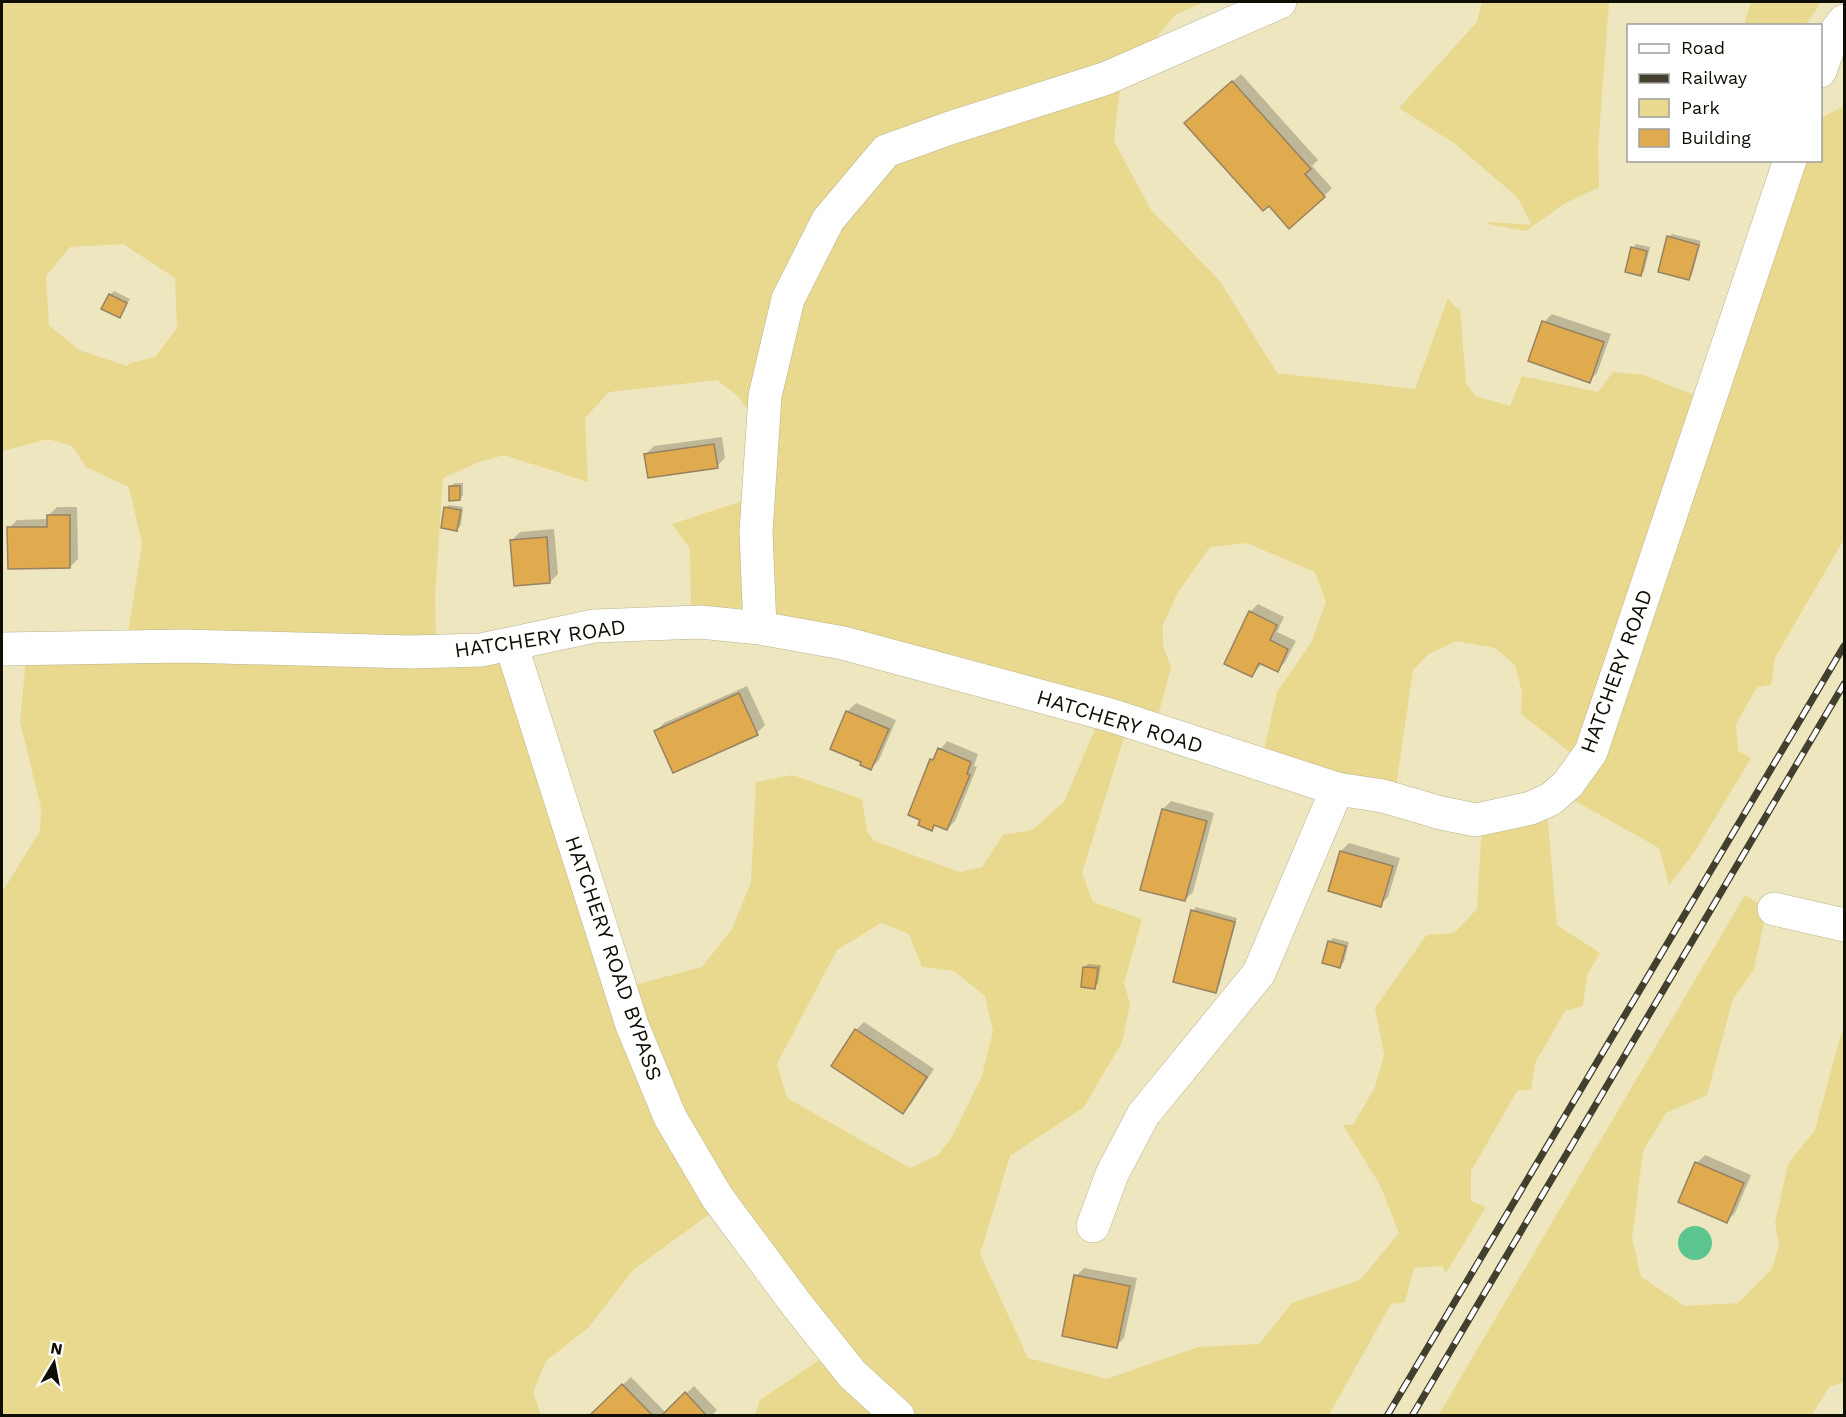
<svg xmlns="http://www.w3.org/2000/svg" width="1846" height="1417" viewBox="0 0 1846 1417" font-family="'Work Sans',sans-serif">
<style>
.green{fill:#e8d98e;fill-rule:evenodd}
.water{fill:#5cc48e}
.shadow{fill:#0003}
.building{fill:#e0aa4e;stroke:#978261;stroke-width:1.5}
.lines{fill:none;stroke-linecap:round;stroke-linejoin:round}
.minor-casing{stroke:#b9b28c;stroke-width:34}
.minor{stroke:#fff;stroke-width:33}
.rail-casing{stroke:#433f2e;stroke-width:7}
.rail{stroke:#fff;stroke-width:4.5;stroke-dasharray:14;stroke-linecap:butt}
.labels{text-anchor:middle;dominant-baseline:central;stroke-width:4.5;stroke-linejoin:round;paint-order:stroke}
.street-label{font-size:21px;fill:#100d02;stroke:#fff}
</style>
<rect width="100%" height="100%" fill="#eee6bf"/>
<g class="green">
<path d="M2 2H1204L1175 15 1121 79 1114 141 1151 210 1220 281 1277 373 1415 389 1448 298 1455 307 1460 309 1466 383 1475 396 1510 406 1522 376 1598 392 1613 372 1644 375 1704 399 1786 161 1820 160 1821 118 1844 106V539L1775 658 1771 685 1757 687 1736 724 1738 751 1751 758 1694 853 1669 885 1659 848 1568 797 1580 760 1521 714 1522 692 1515 665 1495 648 1456 641 1429 654 1413 670 1394 800 1260 768 1277 692 1311 643 1326 602 1315 572 1247 543 1210 547 1178 592 1163 625V646L1171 667 1153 735 1125 734 1082 873 1093 902 1142 919 1124 983 1130 1004 1122 1042 1084 1107 1010 1156 980 1254 1028 1358 1107 1379 1198 1347 1259 1344 1292 1303 1360 1280 1399 1233 1380 1185 1343 1125H1353L1375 1087 1384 1055 1375 1008 1425 937 1428 935 1454 933 1477 909 1482 822 1547 813 1557 925 1600 953 1587 975 1583 1006 1565 1011 1535 1063 1531 1089 1517 1091 1471 1171V1201L1486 1207 1446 1273 1442 1266 1414 1268 1405 1302 1391 1304 1329 1415H755L760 1400 831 1352 722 1205 633 1270 589 1327 546 1361 533 1392 541 1415H2V892L40 831 41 808 20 722 27 648 127 641 142 543 129 487 86 467 72 446 48 439 2 451ZM123 244 175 278 177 328 155 357 130 363 127 366 79 350 49 325 46 276 70 247ZM717 380 738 396 769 442 757 496 672 524 690 549 691 616 1096 727 1064 802 1032 830 1003 835 982 867 960 872 874 841 867 831 862 799 792 775 756 782 751 882 732 929 702 967 623 988 515 653 436 639 435 596 443 478 479 462 504 455 588 482 585 418 609 392ZM881 923 909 934 922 967 954 971 985 996 993 1031 982 1076 952 1137 938 1155 910 1168 787 1098 777 1064 837 950Z"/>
<path d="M1482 2H1609L1598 148 1599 187 1564 204 1526 231 1488 224 1489 222 1532 225 1517 197 1454 143 1399 108 1477 22Z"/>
<path d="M1751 2H1821L1806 25H1744Z"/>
<path d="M1745 895 1767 909 1754 969 1733 999 1707 1095 1666 1113 1643 1151 1632 1238 1641 1277 1685 1306 1738 1303 1772 1269 1779 1245 1775 1223 1788 1164 1815 1130 1841 1034 1844 1029V1382L1829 1387 1812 1415 1438 1416Z"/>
</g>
<circle class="water" cx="1695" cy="1243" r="17"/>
<g class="shadow">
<path d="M1241 74 1318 160 1312 166 1332 188 1324 196 1194 116Z"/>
<path d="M1672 234 1701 241 1692 275 1689 278 1669 237Z"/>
<path d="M1636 244 1650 247 1644 271 1641 274 1633 248Z"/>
<path d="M114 291 130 299 119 316 110 295Z"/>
<path d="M1552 314 1611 334 1597 373 1589 381 1544 322Z"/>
<path d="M722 437 725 458 717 466 645 455 654 446Z"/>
<path d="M455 483H463V495L460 499 451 486Z"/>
<path d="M449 505 463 507 461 525 457 529 445 508Z"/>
<path d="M57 507H77L78 559 70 567 9 528 17 520 49 519 48 516Z"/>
<path d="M554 529 558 574 550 582 512 540 520 532Z"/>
<path d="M1258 604 1284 617 1277 632 1296 641 1285 662 1277 671 1262 663 1252 676 1250 612Z"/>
<path d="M747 686 765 725 757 733 656 731 664 723Z"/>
<path d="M856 703 896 720 879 760 871 768 863 761 832 748 848 711Z"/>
<path d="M947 741 978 754 974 766 977 767 955 821 947 829 936 824 932 829V760Z"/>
<path d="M1171 801 1214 813 1193 892 1185 900 1163 809Z"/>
<path d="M1349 843 1400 858 1388 897 1380 905 1341 851Z"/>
<path d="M1196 907 1237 918 1219 987 1215 991 1193 911Z"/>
<path d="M1333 938 1349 942 1344 962 1340 966 1329 942Z"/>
<path d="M1088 964 1101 965 1098 983 1095 987 1084 968Z"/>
<path d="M864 1022 934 1069 911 1104 903 1112 856 1030Z"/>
<path d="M1705 1155 1751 1175 1735 1213 1727 1221 1697 1163Z"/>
<path d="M1084 1268 1137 1278 1124 1338 1116 1346 1076 1276Z"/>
<path d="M631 1377 666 1413 694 1386 717 1410 711 1416H591Z"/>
</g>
<g class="building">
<path d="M1232 81 1311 169 1305 174 1325 197 1289 229 1269 206 1263 211 1184 123Z"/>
<path d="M1667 236 1699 245 1689 280 1658 272Z"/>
<path d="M1631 247 1647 251 1641 276 1625 272Z"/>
<path d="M109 294 127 303 120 318 101 309Z"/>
<path d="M1542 321 1604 342 1590 383 1528 361Z"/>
<path d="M714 444 718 468 648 478 644 454Z"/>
<path d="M449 486H460V500L449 501Z"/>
<path d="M444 507 461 510 457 531 441 528Z"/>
<path d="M47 515H70V568L8 569 7 527H47Z"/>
<path d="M547 537 550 583 514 586 510 540Z"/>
<path d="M1249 611 1277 625 1270 640 1288 649 1278 672 1259 663 1252 677 1224 664Z"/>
<path d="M739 693 758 735 673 773 654 731Z"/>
<path d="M846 711 889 729 871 770 860 765 861 762 830 749Z"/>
<path d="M938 748 971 762 967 774 970 775 947 830 934 825 932 831 918 825 920 820 908 815 930 759 933 760Z"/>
<path d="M1162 809 1207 821 1185 901 1140 890Z"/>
<path d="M1340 851 1393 866 1381 907 1328 891Z"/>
<path d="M1191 910 1235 922 1216 993 1173 982Z"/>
<path d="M1328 941 1346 946 1340 968 1322 963Z"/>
<path d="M1083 967 1098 968 1095 989 1081 987Z"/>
<path d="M855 1029 927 1077 903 1114 831 1066Z"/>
<path d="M1695 1162 1744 1183 1727 1223 1678 1202Z"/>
<path d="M1074 1275 1130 1286 1117 1348 1062 1336Z"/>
<path d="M622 1384 653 1416H589Z"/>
<path d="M685 1392 707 1416H661Z"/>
</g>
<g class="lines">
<defs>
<g id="minor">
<path d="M1820 71 1832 37 1844 21"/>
<path d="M760 628 756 532 765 396 788 299 828 220 886 151 950 128 1107 78 1280 2"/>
<path d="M511 644 632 1025 670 1117 717 1197 797 1305 852 1374 898 1416"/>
<path d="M2 649 185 646 411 652 481 650 594 626 700 622 760 628 843 643 1110 715 1337 789 1383 796 1441 813 1476 820 1531 808 1551 799 1568 784 1591 752 1790 160"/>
<path d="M1774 909 1844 925"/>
<path d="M1093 1226 1112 1174 1143 1115 1259 973 1337 789"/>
</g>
</defs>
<use href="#minor" class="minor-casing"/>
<use href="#minor" class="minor"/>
<defs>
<g id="rail">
<path d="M1387 1416 1844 646"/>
<path d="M1412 1416 1844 684"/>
</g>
</defs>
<use href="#rail" class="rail-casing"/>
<use href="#rail" class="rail"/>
</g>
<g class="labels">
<g class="street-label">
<text transform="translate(540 638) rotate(-8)">HATCHERY ROAD</text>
<text transform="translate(1616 671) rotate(-70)">HATCHERY ROAD</text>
<text transform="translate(1120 721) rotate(17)">HATCHERY ROAD</text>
<text transform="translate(614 958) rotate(71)">HATCHERY ROAD BYPASS</text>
</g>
</g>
<rect width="1846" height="1417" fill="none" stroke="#100d02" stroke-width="6"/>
<rect x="1627" y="24" width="195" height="138" fill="#ffffff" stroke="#9f9e9a" stroke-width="1.5"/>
<rect x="1639" y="44" width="30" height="9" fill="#ffffff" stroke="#9f9e9a" stroke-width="1.5"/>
<text x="1681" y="54" font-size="18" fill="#100d02">Road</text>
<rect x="1639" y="74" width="30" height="9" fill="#433f2e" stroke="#9f9e9a" stroke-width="1.5"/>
<text x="1681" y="84" font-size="18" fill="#100d02">Railway</text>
<rect x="1639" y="99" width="30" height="18" fill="#e8d98e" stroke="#9f9e9a" stroke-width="1.5"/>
<text x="1681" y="114" font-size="18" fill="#100d02">Park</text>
<rect x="1639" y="129" width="30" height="18" fill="#e0aa4e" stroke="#9f9e9a" stroke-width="1.5"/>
<text x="1681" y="144" font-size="18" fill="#100d02">Building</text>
<g transform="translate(54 1363) rotate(10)" stroke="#ffffff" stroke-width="4.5" paint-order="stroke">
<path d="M0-4.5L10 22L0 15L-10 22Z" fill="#100d02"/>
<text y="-9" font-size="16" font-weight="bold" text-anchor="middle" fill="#100d02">N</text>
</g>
</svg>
